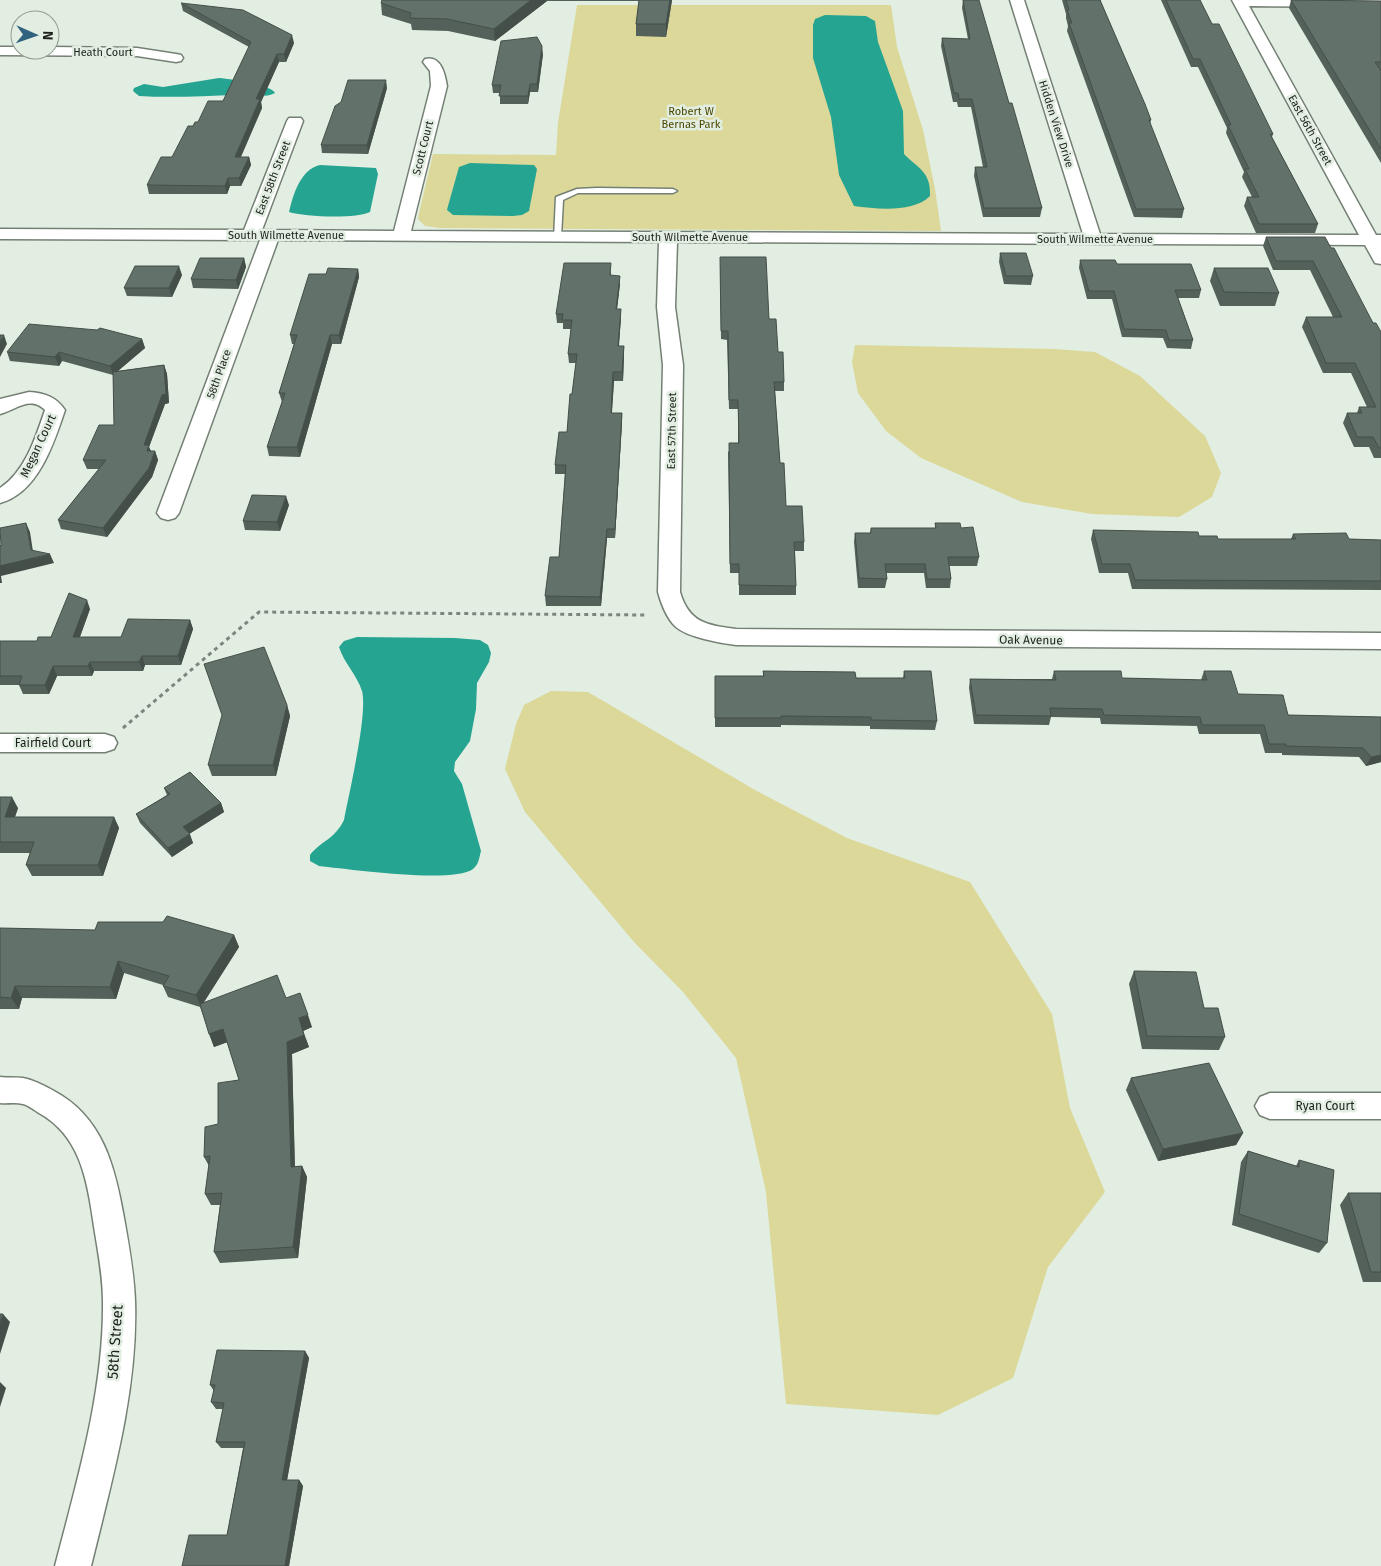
<svg xmlns="http://www.w3.org/2000/svg" width="1381" height="1566" viewBox="0 0 1381 1566" font-family="'Fira Sans',sans-serif">
<style>
.green{fill:#dbd89a}
.water{fill:#25a492}
.lines{fill:none;stroke-linecap:round;stroke-linejoin:round}
.lane-casing{stroke:#758074;stroke-width:3}
.street-casing{stroke:#758074;stroke-width:3}
.path{stroke:#7d857c;stroke-width:3;stroke-dasharray:4 4;stroke-linecap:butt}
.lane{fill:#fff;fill-rule:evenodd}
.street{fill:#fff;fill-rule:evenodd}
.wall{fill:#54615a}
.shaded-wall{fill:#454f4a}
.building{fill:#627169;stroke:#454f4a}
.labels{text-anchor:middle;dominant-baseline:central;stroke-width:5;stroke-linejoin:round;paint-order:stroke}
.far-street-label{font-size:11px;fill:#1c201b;stroke:#e2eee1}
.far-park-label{font-size:11px;fill:#4c4700;stroke:#e2eee1}
.street-label{font-size:12px;fill:#1c201b;stroke:#e2eee1}
.near-street-label{font-size:15px;fill:#1c201b;stroke:#e2eee1}
</style>
<rect width="100%" height="100%" fill="#e2eee1"/>
<g class="green">
<path d="M577 5H891L897 47 923 130 935 189 941 231 440 228 425 226 418 219 419 213 433 154 556 155 558 123Z"/>
<path d="M855 345 1054 349 1095 352 1140 376 1205 436 1221 473 1212 497 1179 517 1092 514 1022 502 921 458 886 431 858 393 852 362Z"/>
<path d="M551 691 588 692 755 790 847 838 970 882 1052 1014 1070 1108 1105 1192 1048 1267 1013 1378 938 1415 786 1404 766 1192 736 1058 683 992 634 942 525 812 505 769 516 724 524 705Z"/>
</g>
<g class="water">
<path d="M825 15 866 16 875 21 878 42 903 111 904 154C919 169 931 172 930 196 913 213 877 209 854 206L839 175 831 117 813 58V25L815 19Z"/>
<path d="M219 78C230 79 271 85 275 93 263 99 249 94 236 95 204 96 171 98 139 96L133 91 134 88 144 84 163 87Z"/>
<path d="M470 163 534 165 537 169 529 211 522 215 513 216 453 215 447 210 448 206 459 167Z"/>
<path d="M320 165 376 168 378 174 370 212C357 219 304 217 289 212 293 194 301 169 320 165Z"/>
<path d="M357 637 455 638 480 640 488 645 491 653 489 662 477 683 476 709 470 741 455 762 454 771 462 784 481 851C479 858 479 864 473 869 453 884 348 869 319 866L310 861V855C322 840 334 840 344 820 349 793 368 714 362 691 357 675 344 663 339 647L344 641Z"/>
</g>
<g class="lines">
<defs>
<path id="lane" d="M597 188 673 189 677 191 673 193H578L563 200 561 237 554 239 556 197 577 189Z"/>
<g id="street">
<path d="M1010 0H1024L1100 234 1359 235 1232 0H1381V7L1249 6 1376 235H1381V264L1375 263 1365 245 677 242 675 307 683 365 680 592C689 623 707 625 736 629L1381 633V649L736 645C720 643 687 637 676 627 667 619 661 603 658 592L663 365 657 307 659 242 278 240 179 513 175 518 168 520 161 518 157 513 260 240 0 239V229L244 230 287 121 289 118H301L303 121 262 230 394 231 431 86 430 71 423 62 425 59C441 55 445 74 447 86L411 231 1083 234Z"/>
<path d="M0 47H20V50H50V47L137 48 176 54 181 55 183 58 181 61 176 62 137 56 0 55Z"/>
<path d="M29 392C45 393 56 397 65 410 54 443 38 493 0 503V488C25 472 36 437 45 410 30 395 16 410 0 414V399Z"/>
<path d="M0 734H105L114 737 117 743 114 749 105 752H0Z"/>
<path d="M0 1077C8 1078 15 1077 23 1078 34 1080 45 1086 54 1091 103 1117 115 1167 124 1218 129 1246 134 1273 135 1301 138 1390 112 1480 91 1566H55C77 1481 104 1391 103 1302 103 1274 97 1247 93 1220 87 1178 79 1135 39 1113 34 1110 28 1105 23 1104 15 1102 7 1104 0 1103Z"/>
<path d="M1270 1093H1381V1119H1270L1260 1115 1255 1106 1260 1097Z"/>
</g>
</defs>
<use href="#lane" class="lane-casing"/>
<use href="#street" class="street-casing"/>
<path class="path" d="M123 728 259 612 647 615"/>
<use href="#lane" class="lane"/>
<use href="#street" class="street"/>
</g>
<g class="wall">
<path d="M382 0H672L666 37 636 36V24L639 1H547L495 41 448 31 412 30 411 24 382 15 381 3Z"/>
<path d="M963 0 1009 103 1042 208 1040 217H983L974 176 975 167H983L971 107H958L957 102H953L941 46 942 38 968 39 962 8Z"/>
<path d="M1062 0H1101V2L1151 120 1150 124 1184 209 1182 218 1134 217 1067 31 1068 26 1066 18V14Z"/>
<path d="M1161 0H1200L1212 24 1273 134 1272 137 1318 224 1315 233H1256L1244 206 1247 197H1252L1242 177 1244 172 1226 133 1227 128 1198 67H1191Z"/>
<path d="M1291 0 1381 1V163L1289 8Z"/>
<path d="M181 3 294 43 286 62H279L261 102 262 108 241 157H249L251 165 241 186H230L227 194H149L147 185 172 157 198 122 223 101 249 47 183 11Z"/>
<path d="M543 54 538 92H530L528 104H500V93H493L492 85Z"/>
<path d="M387 88 368 154 322 153 321 145Z"/>
<path d="M1266 237 1331 248 1373 323 1381 332V458H1374L1369 447H1354L1343 423 1347 413H1357L1359 407H1367L1351 373H1323L1302 327 1306 317H1333L1310 270H1273L1263 246Z"/>
<path d="M1000 253 1033 276 1031 285 1004 284 999 262Z"/>
<path d="M244 258 246 267 238 289 193 288 191 279Z"/>
<path d="M1080 260 1117 264 1201 290 1199 298H1178L1193 340 1191 349 1167 348 1163 338 1122 337 1112 299H1087L1079 268Z"/>
<path d="M720 265 769 319 778 352 784 382V391H775L780 463 786 506 804 542V551H795L796 586V595H739V573H730L728 452 738 443V409H729L727 340 721 339Z"/>
<path d="M1214 268 1279 293 1275 306H1220L1210 281Z"/>
<path d="M358 269 359 277 341 344H332L300 457 269 456 267 447 282 402 279 393 294 344H292L290 335 326 274Z"/>
<path d="M611 272V275L620 284 617 309 621 317 619 346H624V355L623 381H614L612 413H622V422L615 538H607L601 606H546L545 596 559 557 565 474H555V465L567 432 576 363H569L568 354 571 329H563V323H557L556 314Z"/>
<path d="M182 275 172 297 127 296 124 288Z"/>
<path d="M142 339 145 348 118 371 164 365 167 374 169 403 165 404 149 447 151 451H155L158 460 152 477 107 537 61 529 58 520 99 469H87L83 460 114 425 113 375 62 361 59 366 10 361 7 352Z"/>
<path d="M289 505 280 531 245 530 243 521Z"/>
<path d="M935 523 961 528 979 557 977 566H949L951 579 950 588H926L924 573H886L887 579 885 588H858L854 542 855 533H870L871 528H935Z"/>
<path d="M1093 530 1199 536 1218 539H1291L1293 534 1349 539 1381 540V590L1132 589 1128 573H1099L1091 539Z"/>
<path d="M90 609 80 637H121L190 620 193 629 181 665H145L143 671H94L92 676H57L49 694H23L19 685H0V641H37L51 637Z"/>
<path d="M763 671 856 678H903L904 671 937 721 935 730 870 729V726L781 725V727H715V676H763Z"/>
<path d="M1054 671 1122 678 1201 680 1204 671 1238 694 1288 715 1381 717V762L1366 766 1359 757 1282 755V753H1265L1260 734H1199L1197 726 1101 724 1100 718 1051 717 1049 725 974 724 969 688 970 679H1052Z"/>
<path d="M287 705 290 716 276 776H212L208 765Z"/>
<path d="M164 788 221 803 224 812 189 834 193 843 172 857 140 823 136 814 167 795Z"/>
<path d="M0 797 18 808 15 817H114L119 828 103 876H32L26 865 30 853H0Z"/>
<path d="M0 928 234 935 239 947 203 1003 286 998 312 1027 303 1031 309 1047 292 1054 295 1166H302L307 1177 298 1258 220 1263 214 1252 220 1205H211L205 1194 209 1166 204 1157 218 1124 239 1080 227 1042 214 1047 200 1007 168 997 163 986V985L124 973 116 999 22 998 19 1009H0Z"/>
<path d="M1134 971 1204 1008 1225 1037 1219 1050 1142 1049 1129 984Z"/>
<path d="M1131 1078 1243 1133 1236 1145 1158 1161 1126 1090Z"/>
<path d="M1248 1151 1296 1166 1299 1160 1327 1243 1319 1253 1232 1225 1241 1162Z"/>
<path d="M1348 1193H1381V1282H1363L1340 1205Z"/>
<path d="M305 1351 309 1358 287 1480H299L303 1486 289 1566H182L227 1535 243 1448H221L216 1442 223 1409H216L211 1402 214 1391 210 1385Z"/>
</g>
<g class="shaded-wall">
<path d="M531 0H546L547 1 495 41 494 29Z"/>
<path d="M670 0H672L666 37V24Z"/>
<path d="M292 35 294 43 286 62 284 54Z"/>
<path d="M542 46 543 54 538 92 537 84Z"/>
<path d="M277 54 279 62 261 102 262 108 237 165 235 157 256 99Z"/>
<path d="M386 80 387 88 368 154 367 145Z"/>
<path d="M530 84V92L528 104V96Z"/>
<path d="M249 157 251 165 241 186 239 178Z"/>
<path d="M228 178 230 186 227 194 225 186Z"/>
<path d="M244 258 246 267 238 289 236 280Z"/>
<path d="M179 266 182 275 172 297 169 288Z"/>
<path d="M358 269 359 277 341 344 339 335Z"/>
<path d="M620 276V284L616 317V309Z"/>
<path d="M621 309V317L618 355V346Z"/>
<path d="M4 335 7 344 0 357V342Z"/>
<path d="M330 335 332 344 300 457 297 447Z"/>
<path d="M142 339 145 348 113 375 110 366Z"/>
<path d="M624 346V355L623 381 622 372Z"/>
<path d="M59 352 62 361 59 366 55 357Z"/>
<path d="M164 365 167 374 169 403 165 404 149 447 152 454 150 460 144 445Z"/>
<path d="M613 372 614 381 611 422V413Z"/>
<path d="M622 413V422L615 538V529Z"/>
<path d="M155 451 158 460 152 477 107 537 103 528Z"/>
<path d="M286 496 289 505 280 531 277 522Z"/>
<path d="M26 523 30 532 34 558 50 554 54 563 1 576 2 583H0V566L31 550Z"/>
<path d="M607 529V538L601 606 600 597Z"/>
<path d="M87 600 90 609 76 647 73 637Z"/>
<path d="M190 620 193 629 181 665 178 656Z"/>
<path d="M142 656 145 665 143 671 139 662Z"/>
<path d="M90 662 94 671 92 676 88 666Z"/>
<path d="M53 666 57 676 49 694 45 685Z"/>
<path d="M287 705 290 716 276 776 273 765Z"/>
<path d="M1381 755V762L1366 766 1371 757Z"/>
<path d="M12 797 18 808 11 828 5 817Z"/>
<path d="M221 803 224 812 186 836 183 827Z"/>
<path d="M114 817 119 828 103 876 98 865Z"/>
<path d="M190 834 193 843 172 857 168 848Z"/>
<path d="M234 935 239 947 201 1007 196 995Z"/>
<path d="M118 961 124 973 116 999 110 987Z"/>
<path d="M15 986 22 998 19 1009 11 998Z"/>
<path d="M308 1015 312 1027 303 1031 309 1047 292 1054 295 1178 291 1167 287 1042 299 1018Z"/>
<path d="M223 1029 228 1042 214 1047 209 1034Z"/>
<path d="M1243 1133 1236 1145 1158 1161 1163 1149Z"/>
<path d="M302 1166 307 1177 298 1258 293 1247Z"/>
<path d="M3 1314 10 1322 0 1354V1324Z"/>
<path d="M305 1351 309 1358 286 1486 282 1480Z"/>
<path d="M0 1382 6 1388 0 1407Z"/>
<path d="M299 1480 303 1486 289 1566H285Z"/>
</g>
<g class="building">
<path d="M382 0H531L494 29 447 19 410 18 411 13 381 3Z"/>
<path d="M639 0H670L666 24H636Z"/>
<path d="M963 0H979L1009 103H1012L1042 208H984L975 167H987L972 99H959L958 93H954L942 38 970 39Z"/>
<path d="M1066 0H1100L1145 104 1151 120H1149L1184 209H1136L1069 23H1072L1067 10H1069Z"/>
<path d="M1166 0H1200L1212 24H1219L1273 134H1270L1318 224H1259L1247 197H1259L1245 169H1249L1228 125H1231L1200 59H1193Z"/>
<path d="M1291 0 1381 1V62H1375L1381 71V149Z"/>
<path d="M181 3 243 10 292 35 284 54H277L256 99H260L235 157H249L239 178H228L225 186 147 185 161 157H172L188 126H193L195 122H198L208 101H223L251 42Z"/>
<path d="M537 37 542 46 537 84H530L528 96H499L501 85H492L501 41Z"/>
<path d="M348 80H386L367 145H321L335 106 341 102Z"/>
<path d="M1266 237H1325L1331 248H1334L1373 323H1376L1381 332V448H1379L1373 437H1357L1347 413H1362L1359 407H1376L1355 363H1326L1306 317H1342L1313 261H1276Z"/>
<path d="M1000 253H1026L1033 276H1006Z"/>
<path d="M720 257H766L769 319H776L778 352H783L784 382H774L780 463H784L786 506H802L804 542H794L796 586 739 585V564H730L729 443H739L738 400H729L728 331H721Z"/>
<path d="M200 258H244L236 280 191 279Z"/>
<path d="M1080 260H1115L1117 264H1191L1201 290H1175L1193 340H1169L1166 330 1124 329 1114 291H1089Z"/>
<path d="M564 263H611L610 275 620 276 616 309H621L618 346H624L622 372H613L611 413H622L615 529H607L600 597 545 596 550 557H559L566 465H555L559 432H567L570 394H572L577 354H568L572 320H562L563 314H556Z"/>
<path d="M135 266H179L169 288H124Z"/>
<path d="M328 268 358 269 339 335H330L297 447H267L285 393H279L297 335H290L309 274H326Z"/>
<path d="M1214 268H1268L1279 293 1224 292Z"/>
<path d="M29 324 97 330 100 328 142 339 110 366 59 352 55 357 7 352Z"/>
<path d="M0 335H4L0 342Z"/>
<path d="M164 365 166 394 162 395 144 445H149L147 451H155L149 468 103 528 58 520 106 460H83L99 425H114L113 372Z"/>
<path d="M252 495 286 496 277 522 243 521Z"/>
<path d="M26 523 31 550 50 554 0 566V545L1 546 0 528Z"/>
<path d="M935 523H960L961 528 973 527 979 557H948L951 579H927L925 564H885L887 579 859 578 855 533H871V528H936Z"/>
<path d="M1093 530 1198 532 1199 536H1217L1218 539H1296L1293 534 1346 533 1349 539 1381 540V581L1135 580 1130 564H1102Z"/>
<path d="M69 593 87 600 73 637H121L128 619 190 620 178 656H142L139 662H90L88 666H53L45 685H19L22 676H0V641H37L38 637H51Z"/>
<path d="M264 647 287 705 273 765H208L222 715 204 664Z"/>
<path d="M763 671 855 672 856 678H905L904 671H931L937 721 871 720V717L781 716V718H715V676H764Z"/>
<path d="M1054 671H1121L1122 678 1207 680 1204 671H1231L1238 694 1283 695 1288 715 1381 717V755L1371 757 1363 748 1286 746V744H1269L1264 725H1202L1200 717 1104 715 1102 709 1050 708 1051 716 976 715 970 679 1056 680Z"/>
<path d="M190 772 221 803 183 827 190 834 168 848 136 814 170 794 164 788Z"/>
<path d="M0 797H12L5 817H114L98 865H26L34 842H0Z"/>
<path d="M167 916 234 935 196 995 163 986 169 976 118 961 110 987 15 986 11 998 0 997V928L95 930 98 922H163Z"/>
<path d="M1134 971 1196 972 1204 1008H1218L1225 1037 1147 1036Z"/>
<path d="M277 975 286 998 300 993 308 1015 299 1018 304 1035 287 1042 291 1167 302 1166 293 1247 214 1252 222 1193 205 1194 210 1156 204 1157 205 1127 218 1124V1083L239 1080 223 1029 209 1034 200 1004Z"/>
<path d="M1209 1063 1243 1133 1163 1149 1131 1078Z"/>
<path d="M1248 1151 1299 1167V1160L1334 1170 1327 1243 1239 1214Z"/>
<path d="M1348 1193H1381V1272H1371Z"/>
<path d="M0 1314H3L0 1324Z"/>
<path d="M217 1350 305 1351 282 1480H299L285 1566H182L189 1535H227L245 1442H216L224 1403 211 1402 215 1385H210Z"/>
</g>
<g class="labels">
<g class="far-street-label">
<text x="103" y="52">Heath Court</text>
<text transform="translate(1056 124) rotate(72)">Hidden View Drive</text>
<text transform="translate(1310 130) rotate(61)">East 56th Street</text>
<text transform="translate(423 148) rotate(-76)">Scott Court</text>
<text transform="translate(273 178) rotate(-69)">East 58th Street</text>
<text x="286" y="235">South Wilmette Avenue</text>
<text x="690" y="237">South Wilmette Avenue</text>
<text x="1095" y="239">South Wilmette Avenue</text>
<text transform="translate(219 374) rotate(-70)">58th Place</text>
<text transform="translate(672 431) rotate(-89)">East 57th Street</text>
</g>
<g class="far-park-label">
<text x="691" y="111">Robert W<tspan x="691" dy="13">Bernas Park</tspan></text>
</g>
<g class="street-label">
<text transform="translate(38 446) rotate(-65)">Megan Court</text>
<text transform="translate(1031 640) rotate(1)">Oak Avenue</text>
<text x="53" y="743">Fairfield Court</text>
<text x="1325" y="1106">Ryan Court</text>
</g>
<g class="near-street-label">
<text transform="translate(115 1342) rotate(-86)">58th Street</text>
</g>
</g>
<g transform="translate(35 35) rotate(92)"><circle r="24" fill="#e2eee1" stroke="#939c92"/>
<path d="M0-4L9 19L0 12L-9 19Z" fill="#316280"/>
<text y="-8" font-size="14" font-weight="bold" text-anchor="middle" fill="#1c201b">N</text>
</g>
</svg>
